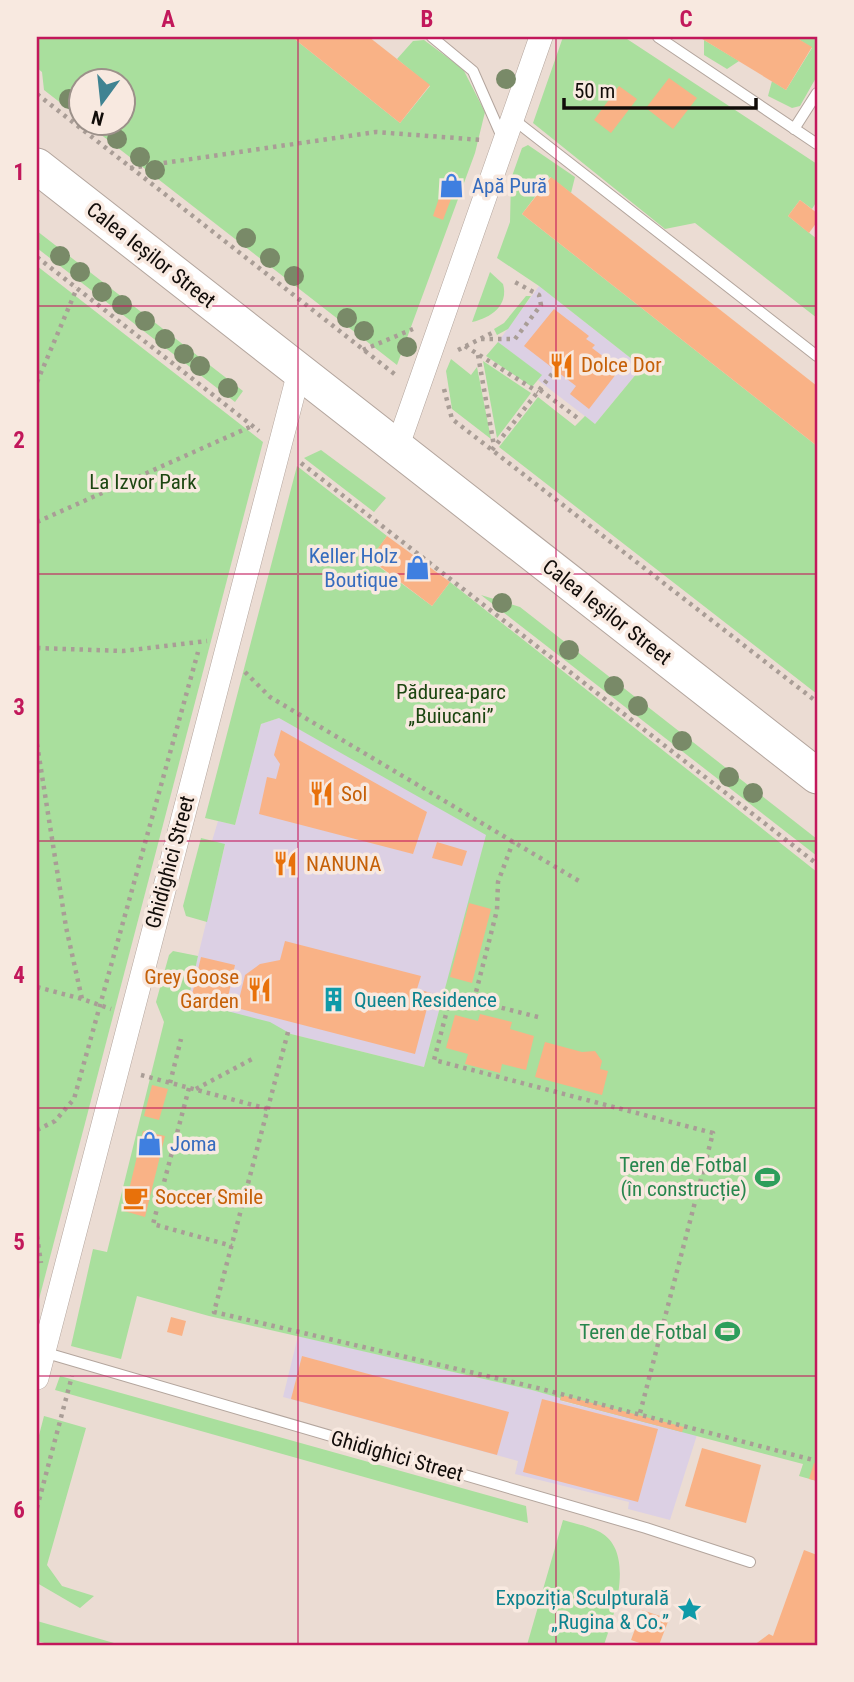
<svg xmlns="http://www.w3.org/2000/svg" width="854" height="1682" viewBox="0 0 854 1682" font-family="'Roboto Condensed',sans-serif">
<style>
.commercial{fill:#dcd0e4}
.green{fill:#a9df9d}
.building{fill:#f9b286}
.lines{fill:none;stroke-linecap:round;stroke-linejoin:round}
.service-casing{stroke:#b3a59d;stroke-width:12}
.minor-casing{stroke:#b3a59d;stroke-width:24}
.primary-casing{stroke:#b3a59d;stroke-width:37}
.path{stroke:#a99d96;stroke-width:4.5;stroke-dasharray:3.5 5;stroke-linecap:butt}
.service{stroke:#fff;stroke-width:10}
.minor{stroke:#fff;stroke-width:23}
.primary{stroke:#fff;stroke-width:35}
.tree{fill:#798a68}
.grid{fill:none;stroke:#c2185b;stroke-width:2;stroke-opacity:0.55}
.labels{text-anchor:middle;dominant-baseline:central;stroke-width:7;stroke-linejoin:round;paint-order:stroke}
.shop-label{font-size:21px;fill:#366cbe;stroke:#f8e9e0;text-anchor:start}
.street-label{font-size:21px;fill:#110c09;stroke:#f8e9e0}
.food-label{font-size:21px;fill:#c56008;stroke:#f8e9e0;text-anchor:start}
.park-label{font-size:21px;fill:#1c4611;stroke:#f8e9e0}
.culture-label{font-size:21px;fill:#0d838f;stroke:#f8e9e0;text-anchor:start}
.leisure-label{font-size:21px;fill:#27864d;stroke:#f8e9e0;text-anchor:end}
.neatline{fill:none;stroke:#c2185b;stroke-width:2.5}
.grid-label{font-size:23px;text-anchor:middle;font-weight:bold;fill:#c2185b}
</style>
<rect width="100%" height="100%" fill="#ebdcd3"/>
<g class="commercial">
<path d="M539 286 642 367 595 424 538 380 541 375 498 342Z"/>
<path d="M279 718 487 834 424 1067 291 1034 187 1001 225 845 212 841 218 821 235 825 261 724Z"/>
<path d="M298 1336 532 1390 561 1398V1401L697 1435 670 1520 628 1509 629 1502 515 1474 518 1461 283 1397Z"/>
</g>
<g class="green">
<path d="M37 37H292L400 123 430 86 397 59 413 41 424 40 463 69 485 112 475 153 397 365 86 123 122 122V80H80V118L44 90 42 72 37 68Z"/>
<path d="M563 37H624L817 164V201L812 209 800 200 788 216 817 239V318L695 223 665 229 533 123Z"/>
<path d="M795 37H817V76L800 106 792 108 768 96 772 81 786 90 812 48Z"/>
<path d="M704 40 739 61 727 69 704 55Z"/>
<path d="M528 145 575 177 571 193 550 177 522 214 817 446V694L499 447 538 397 575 426 585 416 595 424 642 367 539 286 497 258 510 222 511 179 522 148Z"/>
<path d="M37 231 243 391 235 402 37 248Z"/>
<path d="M37 266 263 442 37 1307Z"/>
<path d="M490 272 503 284C509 305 491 318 472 322Z"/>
<path d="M526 296H531L508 329 497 335 494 329 504 323Z"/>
<path d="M498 342 542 375 532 387 486 356Z"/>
<path d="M451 359 471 375 477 367 491 439 452 409 446 371Z"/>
<path d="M483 361 531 393 497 438Z"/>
<path d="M321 450 386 498 374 512 304 458Z"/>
<path d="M297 466 387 536 370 560 432 606 450 582 817 872V1481L799 1476 803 1464 560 1400V1398L532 1390 209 1316 137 1296 121 1359 71 1346 93 1249 107 1252 164 1022 156 1002 169 955 173 951 198 956 188 1001 270 1022 291 1034 424 1067 486 835 279 718 261 724 235 825 205 818Z"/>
<path d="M481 595 520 607 817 839V856Z"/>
<path d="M201 838 225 844 207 922 186 916 183 906Z"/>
<path d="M60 1376 526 1506 528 1523 55 1390Z"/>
<path d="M44 1416 86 1428 47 1565 62 1586 94 1596 80 1608 37 1583V1443Z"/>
<path d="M563 1520C575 1524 589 1526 600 1532 636 1552 614 1616 604 1645H527Z"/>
<path d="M37 1621 121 1645H52L37 1641Z"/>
</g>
<g class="building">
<path d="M292 37H369L430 85 400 123Z"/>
<path d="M699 37H795L812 47 786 90Z"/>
<path d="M669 78 697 98 673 129 646 108Z"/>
<path d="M619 86 637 99 611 133 594 120Z"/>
<path d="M551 177 817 386V446L522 214Z"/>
<circle cx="452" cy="186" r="6"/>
<path d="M440 195 451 199 443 220 433 216Z"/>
<path d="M800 200 817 213V222L809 233 788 216Z"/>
<path d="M554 309 589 336 586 339 595 345 592 348 620 369 589 409 570 394 576 386 524 346Z"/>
<path d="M387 536 450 582 432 606 370 559Z"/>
<path d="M281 730 427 812 413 854 259 814 267 777 276 779 280 764 274 755Z"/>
<path d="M437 842 467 851 462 866 432 858Z"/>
<path d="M469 903 491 909 472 983 450 977Z"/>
<path d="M285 941 421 976 417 989 431 993 415 1054 237 1008 245 975 260 964 280 960Z"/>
<path d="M201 957 235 965 226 1007 191 999Z"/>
<path d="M480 1014 512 1022 510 1029 534 1036 526 1070 502 1064 500 1073 465 1064 468 1054 446 1048 455 1015 478 1021Z"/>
<path d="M545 1042 582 1052 595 1051 602 1061 600 1069 608 1071 602 1095 535 1077Z"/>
<path d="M152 1085 168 1089 159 1120 144 1116Z"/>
<path d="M143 1131 165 1136 145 1217 124 1211Z"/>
<path d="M171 1317 186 1321 182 1336 167 1332Z"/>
<path d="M302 1356 509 1412 497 1455 291 1399Z"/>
<path d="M562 1395 684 1427 682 1432 560 1400Z"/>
<path d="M542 1399 658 1429 638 1502 523 1472Z"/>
<path d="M702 1448 761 1465 746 1523 685 1506Z"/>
<path d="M814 1463 817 1464V1481L809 1479Z"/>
<path d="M804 1550 817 1555V1645H754L769 1634 773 1636Z"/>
<path d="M642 1610 669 1619 659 1645H645L631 1640Z"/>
</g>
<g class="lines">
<defs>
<g id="service">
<path d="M432 37 473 71 502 137"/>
<path d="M658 37 817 144"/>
<path d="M513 119 817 356"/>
<path d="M794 129 817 93"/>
<path d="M43 1352 646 1528 750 1562"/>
</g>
<g id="minor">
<path d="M397 448 541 37"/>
<path d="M37 1378 299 372"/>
</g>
<path id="primary" d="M37 166 817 776"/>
</defs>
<use href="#service" class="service-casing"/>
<use href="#minor" class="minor-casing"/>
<use href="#primary" class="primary-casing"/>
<g class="path">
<path d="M37 94 397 376"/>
<path d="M130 168 376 132 482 140"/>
<path d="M37 257 259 431"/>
<path d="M481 339H515L541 305 539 295 513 281"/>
<path d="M465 346 538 392"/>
<path d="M363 350 413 329"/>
<path d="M458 350 496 331"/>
<path d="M478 355 494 446"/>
<path d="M37 382 77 288"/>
<path d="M444 389 452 419 817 702"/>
<path d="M540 390 579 419"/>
<path d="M492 450 555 370"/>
<path d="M301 463 817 864"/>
<path d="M37 522 252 426"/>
<path d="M37 648 123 651 207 641"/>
<path d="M245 672 270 697 579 881"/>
<path d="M37 744 66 927 82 999 111 1009"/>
<path d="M37 987 82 999"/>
<path d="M474 1000 497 910 498 882 513 842"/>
<path d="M538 1017 451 995 434 1060 713 1133 640 1413"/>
<path d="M288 1032 214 1312 534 1387 817 1461"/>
<path d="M141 1075 268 1109"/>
<path d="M170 1083 181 1039"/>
<path d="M189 1088 153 1224 232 1246"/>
<path d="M196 1089 254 1058"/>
<path d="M37 1130 55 1121 74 1099 198 652"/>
<path d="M37 1236 41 1263"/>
<path d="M37 1508 72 1376"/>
</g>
<use href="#service" class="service"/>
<use href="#minor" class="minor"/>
<use href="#primary" class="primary"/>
</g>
<g class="tree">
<circle cx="506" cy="79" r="10"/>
<circle cx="69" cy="99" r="10"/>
<circle cx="117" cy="139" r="10"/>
<circle cx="140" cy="157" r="10"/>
<circle cx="155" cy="170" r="10"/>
<circle cx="246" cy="238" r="10"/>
<circle cx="60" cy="256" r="10"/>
<circle cx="270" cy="258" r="10"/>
<circle cx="80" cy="272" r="10"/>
<circle cx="294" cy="276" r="10"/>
<circle cx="102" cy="292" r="10"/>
<circle cx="122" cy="305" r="10"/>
<circle cx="347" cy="318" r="10"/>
<circle cx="145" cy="321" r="10"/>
<circle cx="364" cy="331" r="10"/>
<circle cx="165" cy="339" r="10"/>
<circle cx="407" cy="347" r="10"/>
<circle cx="184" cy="354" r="10"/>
<circle cx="200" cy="366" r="10"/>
<circle cx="228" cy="388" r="10"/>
<circle cx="502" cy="603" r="10"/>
<circle cx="569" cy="650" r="10"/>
<circle cx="614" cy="686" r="10"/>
<circle cx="638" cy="706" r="10"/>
<circle cx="682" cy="741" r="10"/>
<circle cx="729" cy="777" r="10"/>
<circle cx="753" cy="793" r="10"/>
</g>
<path class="grid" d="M298 37V1645M556 37V1645M37 306H817M37 574H817M37 841H817M37 1108H817M37 1376H817"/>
<defs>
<symbol id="shop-bare" viewBox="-9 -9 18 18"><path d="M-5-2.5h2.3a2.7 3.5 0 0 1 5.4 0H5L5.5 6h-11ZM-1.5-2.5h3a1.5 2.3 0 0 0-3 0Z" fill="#3f7fe0" stroke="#f8e9e0" stroke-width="2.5" paint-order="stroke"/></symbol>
<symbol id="restaurant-bare" viewBox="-9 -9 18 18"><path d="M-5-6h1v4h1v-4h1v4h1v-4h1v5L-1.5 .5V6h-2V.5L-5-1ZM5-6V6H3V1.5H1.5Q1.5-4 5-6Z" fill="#e8710a" stroke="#f8e9e0" stroke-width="2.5" paint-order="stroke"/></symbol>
<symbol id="building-bare" viewBox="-9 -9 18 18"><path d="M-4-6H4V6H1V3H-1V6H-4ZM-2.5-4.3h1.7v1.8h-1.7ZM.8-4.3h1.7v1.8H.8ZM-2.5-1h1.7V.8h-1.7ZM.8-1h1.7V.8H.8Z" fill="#0f9aa8" stroke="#f8e9e0" stroke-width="2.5" paint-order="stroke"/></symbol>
<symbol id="stadium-bare" viewBox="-9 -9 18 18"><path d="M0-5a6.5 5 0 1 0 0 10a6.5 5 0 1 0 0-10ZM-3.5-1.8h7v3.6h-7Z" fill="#2e9e5b" stroke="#f8e9e0" stroke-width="2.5" paint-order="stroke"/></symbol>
<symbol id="cafe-bare" viewBox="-9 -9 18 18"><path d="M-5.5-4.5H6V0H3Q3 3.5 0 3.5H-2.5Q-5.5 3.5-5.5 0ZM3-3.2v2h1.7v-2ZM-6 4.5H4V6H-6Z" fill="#e8710a" stroke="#f8e9e0" stroke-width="2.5" paint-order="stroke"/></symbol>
<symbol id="sight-bare" viewBox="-9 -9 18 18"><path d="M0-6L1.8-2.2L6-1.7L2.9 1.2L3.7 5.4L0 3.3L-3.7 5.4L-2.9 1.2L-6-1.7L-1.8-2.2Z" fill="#0f9aa8" stroke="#f8e9e0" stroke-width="2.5" paint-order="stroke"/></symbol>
</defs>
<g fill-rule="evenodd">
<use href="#shop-bare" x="434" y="168" width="35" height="35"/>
<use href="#restaurant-bare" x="544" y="348" width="35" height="35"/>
<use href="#shop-bare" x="400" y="550" width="35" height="35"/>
<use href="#restaurant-bare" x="304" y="776" width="35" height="35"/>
<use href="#restaurant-bare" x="268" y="846" width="35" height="35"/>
<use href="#restaurant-bare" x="242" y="972" width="35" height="35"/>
<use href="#building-bare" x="316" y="982" width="35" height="35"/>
<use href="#shop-bare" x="132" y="1126" width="35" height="35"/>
<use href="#stadium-bare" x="750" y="1160" width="35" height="35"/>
<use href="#cafe-bare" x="118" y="1180" width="35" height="35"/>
<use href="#stadium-bare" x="710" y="1314" width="35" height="35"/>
<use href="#sight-bare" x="672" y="1592" width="35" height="35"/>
</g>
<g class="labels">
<g class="shop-label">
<text x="472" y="186">Apă Pură</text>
<text x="398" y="556" text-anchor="end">Keller Holz<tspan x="398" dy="24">Boutique</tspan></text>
<text x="170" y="1144">Joma</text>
</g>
<g class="street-label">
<text transform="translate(151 255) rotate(38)">Calea Ieșilor Street</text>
<text transform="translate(607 612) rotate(38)">Calea Ieșilor Street</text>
<text transform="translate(170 862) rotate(-75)">Ghidighici Street</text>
<text transform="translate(397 1456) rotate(16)">Ghidighici Street</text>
</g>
<g class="food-label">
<text x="581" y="365">Dolce Dor</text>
<text x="341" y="794">Sol</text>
<text x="306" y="864">NANUNA</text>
<text x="239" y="977" text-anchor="end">Grey Goose<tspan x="239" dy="24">Garden</tspan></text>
<text x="155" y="1197">Soccer Smile</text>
</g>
<g class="park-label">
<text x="143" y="482">La Izvor Park</text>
<text x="451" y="692">Pădurea-parc<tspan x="451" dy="24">„Buiucani”</tspan></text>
</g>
<g class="culture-label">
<text x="354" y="1000">Queen Residence</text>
<text x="669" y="1598" text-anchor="end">Expoziția Sculpturală<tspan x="669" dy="24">„Rugina &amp; Co.”</tspan></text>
</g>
<g class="leisure-label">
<text x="747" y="1165">Teren de Fotbal<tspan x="747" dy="24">(în construcție)</tspan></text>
<text x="707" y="1332">Teren de Fotbal</text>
</g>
</g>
<rect width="854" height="1682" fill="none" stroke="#f8e9e0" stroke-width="77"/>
<g transform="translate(102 102) rotate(195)"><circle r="33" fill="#f8e9e0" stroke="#9c918a" stroke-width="2"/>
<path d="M0-5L12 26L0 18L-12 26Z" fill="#3f8392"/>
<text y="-10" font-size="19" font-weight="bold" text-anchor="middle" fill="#110c09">N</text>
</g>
<path d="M564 98v10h192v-10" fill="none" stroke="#110c09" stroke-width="3.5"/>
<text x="574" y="98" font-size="21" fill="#110c09" stroke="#f8e9e0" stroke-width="5" paint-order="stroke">50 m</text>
<rect x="38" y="38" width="778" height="1606" class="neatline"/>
<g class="grid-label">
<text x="168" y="27">A</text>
<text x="427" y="27">B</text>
<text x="686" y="27">C</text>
<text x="19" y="180">1</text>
<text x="19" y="448">2</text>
<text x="19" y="715">3</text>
<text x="19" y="983">4</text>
<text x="19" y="1250">5</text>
<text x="19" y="1518">6</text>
</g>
</svg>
